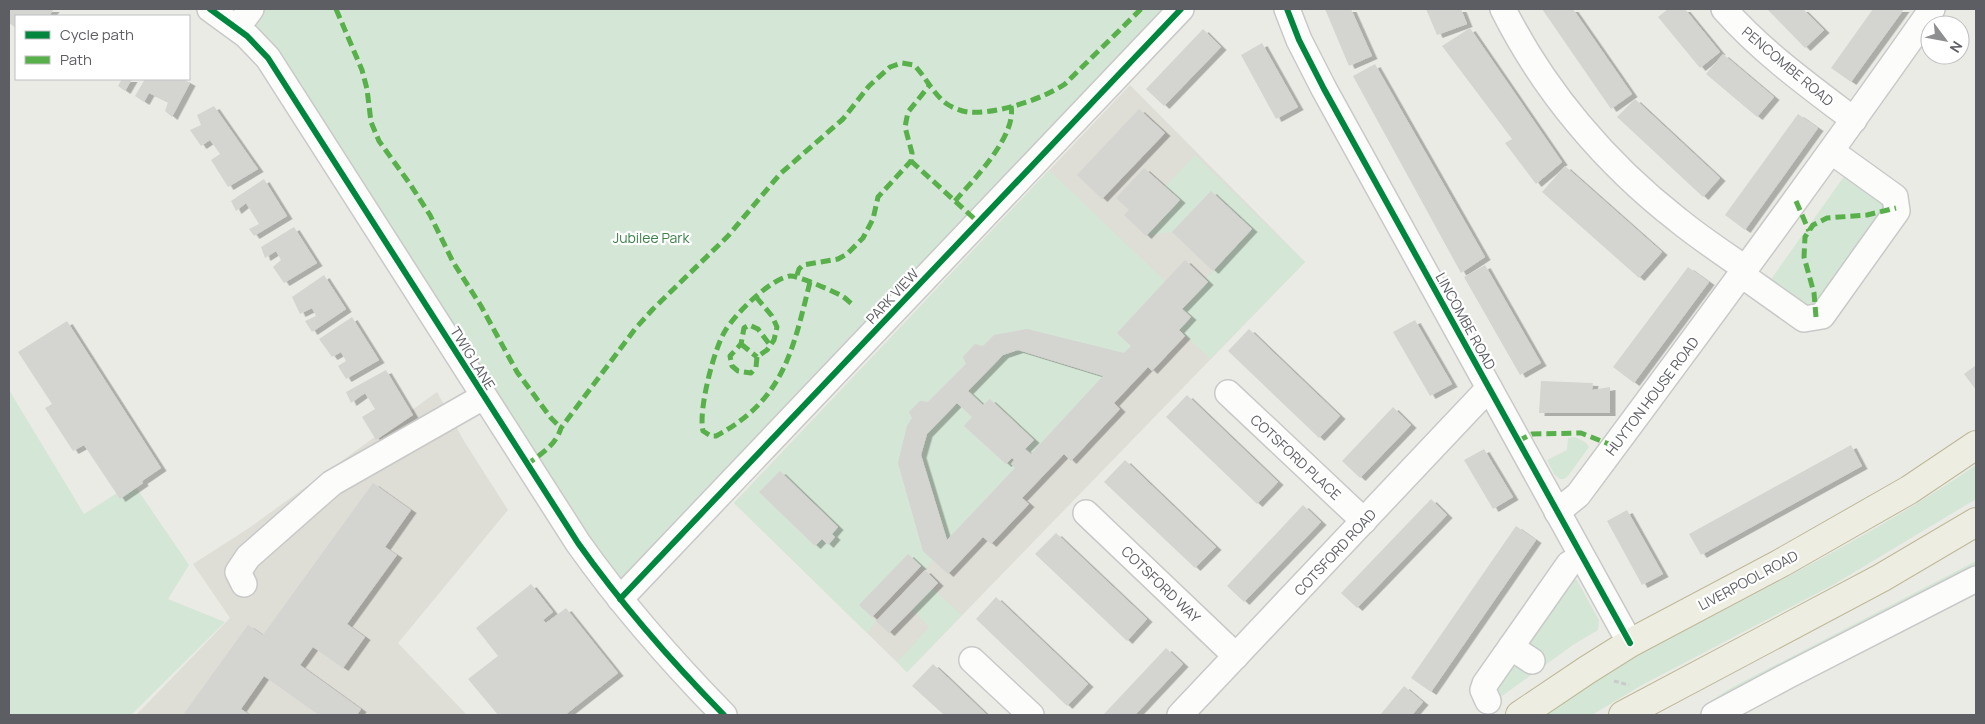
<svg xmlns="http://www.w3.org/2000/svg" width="1985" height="724" viewBox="0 0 1985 724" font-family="Manrope,sans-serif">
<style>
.education{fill:#deddd6}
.green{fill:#d4e6d5}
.building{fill:#d4d4d1;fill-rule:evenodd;filter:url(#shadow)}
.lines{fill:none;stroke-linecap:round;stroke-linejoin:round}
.minor-casing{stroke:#c8c9c8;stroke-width:28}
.highway-casing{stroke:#beb897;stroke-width:30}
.path{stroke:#c8ccca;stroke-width:3;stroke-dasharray:5 2.5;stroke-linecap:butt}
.minor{stroke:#fcfcfb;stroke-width:25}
.highway{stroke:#eeede2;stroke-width:28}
.quiet{stroke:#58b04a;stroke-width:5;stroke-dasharray:10 5;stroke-linecap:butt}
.cycleway-casing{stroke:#fff;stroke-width:9}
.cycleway{stroke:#00873e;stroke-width:6}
.labels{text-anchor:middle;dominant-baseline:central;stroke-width:4.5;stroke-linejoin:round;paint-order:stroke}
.street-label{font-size:14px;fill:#5c5e63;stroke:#fff}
.park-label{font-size:14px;fill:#3d804b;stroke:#fff}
</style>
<defs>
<filter id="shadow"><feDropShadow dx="5.5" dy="3" stdDeviation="0" flood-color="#0004"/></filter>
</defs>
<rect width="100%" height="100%" fill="#ebebe6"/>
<g class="education">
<path d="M1130 85 1305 262 907 672 734 503Z"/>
<path d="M437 392 464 441 508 510 398 643 467 715H136L230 618 193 564 249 528Z"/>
</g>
<g class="green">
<path d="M256 9H1181L620 599 237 28Z"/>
<path d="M1195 155 1305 262 1210 359 1179 330 1191 317 1182 309 1208 282 1205 279 1213 271 1211 191 1172 232 1146 236 1179 200 1165 187Z"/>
<path d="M1049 170 1165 281 1117 333 1131 346 1124 353 983 346 975 344 963 356 966 364 928 402 920 401 909 412 912 418 907 426 898 463 923 551 933 560 925 570 908 554 859 605 876 621 867 633 734 503Z"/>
<path d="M1845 175 1883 203 1884 213 1820 306 1805 309 1769 282Z"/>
<path d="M1018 350 1103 376 1031 454 1025 449 1034 440 989 399 964 426 1006 464 1012 458 1014 460 1011 464 1015 468 947 540 921 455 927 434 1003 355Z"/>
<path d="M9 390 84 514 133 483 189 565 168 599 225 622 131 715H9Z"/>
<path d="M1575 437 1585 442 1589 447 1568 476 1564 479H1560L1554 474 1547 460 1567 450 1568 438Z"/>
<path d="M1976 465V499L1833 585 1642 685 1592 715H1543C1595 675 1655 646 1713 616 1803 569 1893 522 1976 465Z"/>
<path d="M1976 561V571L1709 709 1706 704 1731 688Z"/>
<path d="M1573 578 1577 580 1599 620 1598 630 1573 645 1495 701 1492 684 1527 642Z"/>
<path d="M932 588 962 615 907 672 897 662 929 627 912 610Z"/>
</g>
<g class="building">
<path d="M9 9H54L49 16H16V28L9 23Z"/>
<path d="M1325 9H1351L1372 56 1349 66Z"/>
<path d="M1426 9H1461L1467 24 1437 35Z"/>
<path d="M1542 9H1573L1632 94 1611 109Z"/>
<path d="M1668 9H1685L1720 52 1700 68 1658 17Z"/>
<path d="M1767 9H1803L1824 30 1805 48Z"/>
<path d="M1873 9H1904L1851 82 1831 68Z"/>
<path d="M1470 28 1562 162 1536 184 1505 143 1512 139 1442 46Z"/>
<path d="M1203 29 1221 47 1164 106 1146 89Z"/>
<path d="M1262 43 1298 107 1276 119 1241 55Z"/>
<path d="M1723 54 1774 97 1757 117 1706 74Z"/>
<path d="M1375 64 1485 257 1461 273 1353 76Z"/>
<path d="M122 79H132L125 91 118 86Z"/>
<path d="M145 79H183L190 83 172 117 165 111 168 102 149 93 144 102 135 96Z"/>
<path d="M1635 99 1720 178 1703 197 1617 117Z"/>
<path d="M214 106 258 169 228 187 211 160 220 154 210 140 201 146 190 130 201 125 197 115Z"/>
<path d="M1139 109 1165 133 1102 199 1077 175Z"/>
<path d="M1798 114 1818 128 1745 230 1725 215Z"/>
<path d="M1565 166 1662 252 1639 278 1542 192Z"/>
<path d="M1144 168 1180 200 1146 236 1124 215 1129 210 1116 198Z"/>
<path d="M264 179 287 216 254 236 249 229 259 224 246 203 236 211 231 201Z"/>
<path d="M1211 191 1252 229 1213 271 1172 232Z"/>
<path d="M294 227 317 263 284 283 273 267 281 260 276 251 265 258 261 247Z"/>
<path d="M1185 260 1208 282 1182 309 1191 317 1179 330 1185 336 1152 371 1148 367 1114 403 1120 409 1071 461 1064 454 1022 498 1029 504 991 544 983 537 948 574 923 551 898 463 907 426 912 418 909 412 920 401 928 402 966 364 963 357 975 344 983 346 994 335 1027 329 1124 353 1131 346 1117 333ZM1018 350 1103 376 1031 454 1025 449 1034 440 990 399 983 405 968 391 1003 355ZM957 403 972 417 964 426 1006 464 1012 458 1014 460 1011 464 1015 468 947 540 921 455 927 434Z"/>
<path d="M1485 265 1541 363 1520 375 1464 277Z"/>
<path d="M1688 267 1709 282 1634 383 1613 367Z"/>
<path d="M324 275 346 309 312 332 305 321 316 316 312 308 300 314 292 297Z"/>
<path d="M352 317 379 360 346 379 338 366 346 361 341 352 332 357 319 339Z"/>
<path d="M1415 320 1452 384 1430 396 1393 332Z"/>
<path d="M67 321 161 468 142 481 143 483 120 499 84 445 73 451 45 408 52 404 18 352Z"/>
<path d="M1249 329 1340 416 1319 438 1228 351Z"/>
<path d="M1976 365V390L1964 374Z"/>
<path d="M386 370 413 415 376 440 362 417 375 409 365 393 351 403 346 392Z"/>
<path d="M1541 381 1593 383 1592 390 1610 387V413H1539Z"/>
<path d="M1187 395 1278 482 1257 504 1166 417Z"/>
<path d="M1393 407 1411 425 1360 478 1342 461Z"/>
<path d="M1851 445 1862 466 1701 555 1689 534Z"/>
<path d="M1484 449 1513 497 1493 509 1464 460Z"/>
<path d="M1125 460 1216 547 1195 568 1104 482Z"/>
<path d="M780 471 838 527 832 534 835 537 828 545 822 539 815 546 759 492Z"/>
<path d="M373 483 411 510 385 547 397 555 347 624 365 637 343 668 313 647 300 665 361 709 357 715H319L264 676 241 709 250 715H183L248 625 263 635Z"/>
<path d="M1431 499 1447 515 1357 608 1341 593Z"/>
<path d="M1303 505 1321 522 1244 602 1227 586Z"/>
<path d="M1627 510 1663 574 1642 585 1607 521Z"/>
<path d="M1516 526 1536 540 1431 692 1411 678Z"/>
<path d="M1056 533 1147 619 1127 641 1035 554Z"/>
<path d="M908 554 921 566 872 617 859 605Z"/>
<path d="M925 570 938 583 889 633 876 621Z"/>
<path d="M531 584 553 612 543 620 546 623 566 608 618 673 565 715H498L468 679 498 656 476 628Z"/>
<path d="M996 597 1088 684 1067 706 976 619Z"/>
<path d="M1166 648 1183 664 1135 715H1103Z"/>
<path d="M933 664 944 674 987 715H944L912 686Z"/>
<path d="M1404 686 1423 702 1412 715H1380Z"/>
</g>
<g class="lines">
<defs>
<g id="minor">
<path d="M210 9 247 36 268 58 578 543C622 605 671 661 724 715"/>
<path d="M1287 9 1299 40 1324 89 1630 643"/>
<path d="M1503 9C1544 91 1606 164 1678 220 1700 238 1723 253 1746 269"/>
<path d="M1724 9C1762 52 1809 86 1854 120"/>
<path d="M237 28 251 9"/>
<path d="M1742 275 1804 319 1822 316 1897 211 1895 197 1831 151"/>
<path d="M1228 393 1364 521"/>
<path d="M1557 512 1578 495C1698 334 1817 173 1932 9"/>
<path d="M1086 513 1236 656"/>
<path d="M244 584 238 572 248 557 332 483 483 397"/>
<path d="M620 599 1181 9"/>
<path d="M1511 647 1532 661"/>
<path d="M972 660 1031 715"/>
<path d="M1488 701 1483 690 1485 684 1569 564 1581 557"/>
<path d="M1180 715 1489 388"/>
<path d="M1714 715 1787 676 1976 579"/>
</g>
<g id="highway">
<path d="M1520 715 1587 670 1630 643 1781 563 1909 490 1976 445"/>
<path d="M1623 715 1881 578 1976 522"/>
</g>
</defs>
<use href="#minor" class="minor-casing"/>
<use href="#highway" class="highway-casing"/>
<path class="path" d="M1614 681 1629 685"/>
<use href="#minor" class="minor"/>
<use href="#highway" class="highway"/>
<g class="quiet">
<path d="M336 9 362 70 367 89 371 122 379 141 410 184 430 215 453 262 481 306 517 372 551 418 561 428"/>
<path d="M911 161 978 222"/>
<path d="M955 201C973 180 1017 136 1011 106"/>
<path d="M1796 201 1809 231"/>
<path d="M797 275 799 269 803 265 838 259 847 254 863 238 873 219 878 197 911 161 912 153 905 127 908 112 929 86"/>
<path d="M810 282C793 350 784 400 716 436H711L703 431C698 410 714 349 725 331 735 314 770 279 790 276 797 275 835 292 842 296 847 299 850 303 854 306"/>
<path d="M756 297 772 316 777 327 774 340 767 350 757 357"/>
<path d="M1816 317 1814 293 1804 257 1805 237 1813 225 1827 218 1867 215 1896 208"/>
<path d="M741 344 757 357"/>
<path d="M757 357 756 367 751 373 738 371 732 366 730 356 741 344 744 328 749 325 758 329 770 345"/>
<path d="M1518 441 1532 434 1581 433 1614 446"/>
<path d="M526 465C540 455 556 445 561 428L635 329 653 309 728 236 780 174 843 119 869 86 890 67 902 63 914 65C926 77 932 93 947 104 953 108 961 111 968 112 995 115 1043 99 1065 84L1141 9"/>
</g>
<defs>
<g id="cycleway">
<path d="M210 9 247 36 268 58 578 543C622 605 671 661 724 715"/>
<path d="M1287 9 1299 40 1324 89 1630 643"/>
<path d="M620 599 1181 9"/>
</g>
</defs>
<use href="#cycleway" class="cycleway-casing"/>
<use href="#cycleway" class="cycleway"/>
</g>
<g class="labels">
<g class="street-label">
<text transform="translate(1788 66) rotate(40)">PENCOMBE ROAD</text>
<text transform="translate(892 296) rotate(-47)">PARK VIEW</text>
<text transform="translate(1466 321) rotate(61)">LINCOMBE ROAD</text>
<text transform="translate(473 358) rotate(58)">TWIG LANE</text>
<text transform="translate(1652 396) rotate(-53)">HUYTON HOUSE ROAD</text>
<text transform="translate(1296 457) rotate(43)">COTSFORD PLACE</text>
<text transform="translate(1335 552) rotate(-47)">COTSFORD ROAD</text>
<text transform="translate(1748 580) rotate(-28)">LIVERPOOL ROAD</text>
<text transform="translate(1161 584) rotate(44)">COTSFORD WAY</text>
</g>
<g class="park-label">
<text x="651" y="237">Jubilee Park</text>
</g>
</g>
<rect width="1985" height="724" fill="none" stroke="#5c5e63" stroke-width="20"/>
<rect x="15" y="15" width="175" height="65" fill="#ffffff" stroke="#bebfc1"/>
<rect x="25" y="31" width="25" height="8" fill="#00873e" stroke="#bebfc1"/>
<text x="60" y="40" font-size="15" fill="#5c5e63">Cycle path</text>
<rect x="25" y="56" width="25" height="8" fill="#58b04a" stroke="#bebfc1"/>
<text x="60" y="65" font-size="15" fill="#5c5e63">Path</text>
<g transform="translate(1945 40) rotate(122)"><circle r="24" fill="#ffffff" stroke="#bebfc1"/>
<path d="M0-4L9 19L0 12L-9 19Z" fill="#8e8f91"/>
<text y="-8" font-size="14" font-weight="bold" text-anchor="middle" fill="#5c5e63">N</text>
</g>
</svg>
